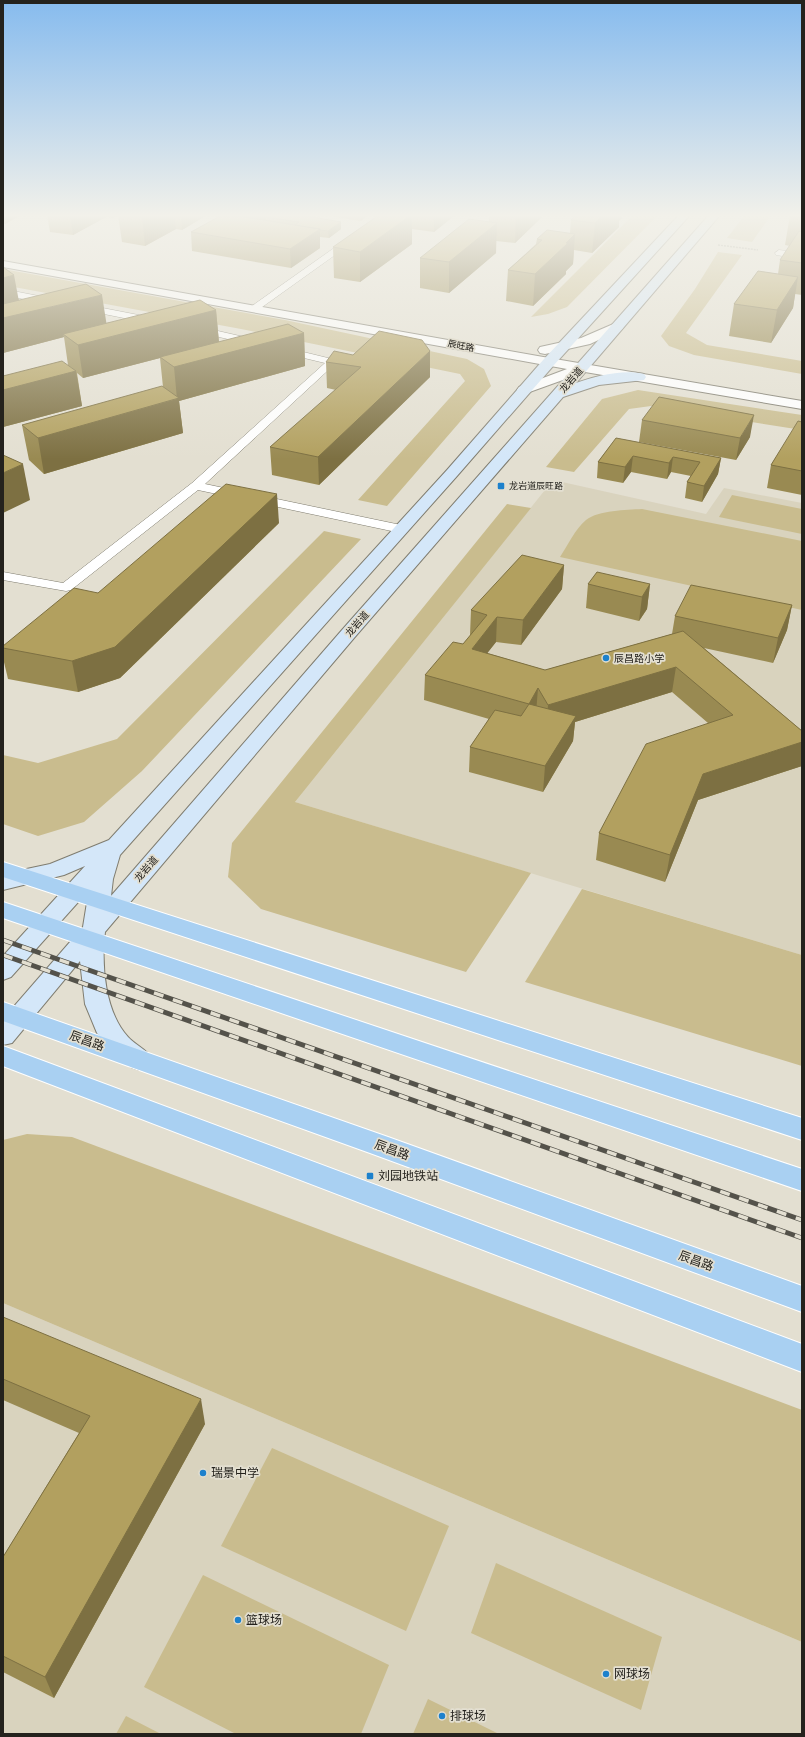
<svg xmlns="http://www.w3.org/2000/svg" width="805" height="1737" viewBox="0 0 805 1737" font-family="'DejaVu Sans','Noto Sans SC',sans-serif">
<style>
.built{fill:#d9d3be}
.green{fill:#c9bc8e}
.lines{fill:none;stroke-linecap:round;stroke-linejoin:round}
.service-casing{stroke:#7f7c6f;stroke-width:1}
.tertiary-casing{stroke:#7f7c6f;stroke-width:2}
.secondary-casing{stroke:#7f7c6f;stroke-width:2}
.primary-casing{stroke:#fff;stroke-width:2}
.path{stroke:#9d9a8f;stroke-width:1.5;stroke-dasharray:2 1;stroke-linecap:butt}
.service{fill:#fff;fill-rule:evenodd}
.tertiary{fill:#fff;fill-rule:evenodd}
.secondary{fill:#d4e7f9;fill-rule:evenodd}
.primary{fill:#a9d0f2;fill-rule:evenodd}
.rail-casing{stroke:#54524a;stroke-width:5}
.rail{stroke:#e3dfd1;stroke-width:3.5;stroke-dasharray:10;stroke-linecap:butt}
.wall{fill:#998a52}
.shaded-wall{fill:#7d7042}
.building{fill:#b2a05f;stroke:#7d7042}
.poi-dot{fill:#1d81cc;stroke:#e3dfd1;stroke-width:1.5}
.labels{text-anchor:middle;dominant-baseline:central;stroke-width:3.5;stroke-linejoin:round;paint-order:stroke}
.far-street-label{font-size:9px;fill:#24221d;stroke:#e3dfd1}
.far-poi-label{font-size:9px;fill:#24221d;stroke:#e3dfd1;text-anchor:start}
.street-label{font-size:10px;fill:#24221d;stroke:#e3dfd1}
.poi-label{font-size:10px;fill:#24221d;stroke:#e3dfd1;text-anchor:start}
.near-street-label{font-size:12px;fill:#24221d;stroke:#e3dfd1}
.near-poi-label{font-size:12px;fill:#24221d;stroke:#e3dfd1;text-anchor:start}
</style>
<rect width="100%" height="100%" fill="#e3dfd1"/>
<g class="built">
<path d="M553 480 706 514 724 488 802 503V955L295 802Z"/>
<path d="M3 1303 802 1642V1734H3Z"/>
</g>
<g class="green">
<path d="M633 215H658L567 307 548 314 531 317Z"/>
<path d="M745 215H771L752 242 727 238Z"/>
<path d="M718 252 742 255 686 333 707 345 802 361V374L694 355 669 346 661 336 695 289Z"/>
<path d="M3 269 285 320 467 359 484 369 491 386 387 506 358 500 465 381 460 374 241 329 3 285Z"/>
<path d="M638 390 802 415V430L651 406 629 409 574 472 546 467 602 399Z"/>
<path d="M732 495 802 509V534L719 517Z"/>
<path d="M507 504 531 508 295 802 531 873 466 972 261 909 228 877 232 843Z"/>
<path d="M642 509 802 541V610L560 557C568 545 575 529 586 520 599 510 626 510 642 509Z"/>
<path d="M324 531 361 539 142 771 84 822 38 836 3 824V755L38 763 117 739Z"/>
<path d="M582 889 802 955V1066L525 982Z"/>
<path d="M27 1134 72 1137 802 1410V1642L3 1303V1140Z"/>
<path d="M272 1448 449 1526 406 1631 221 1546Z"/>
<path d="M496 1563 662 1637 641 1710 471 1633Z"/>
<path d="M203 1575 389 1665 361 1734H236L144 1687Z"/>
<path d="M428 1699 499 1734H413Z"/>
<path d="M126 1716 161 1734H116Z"/>
</g>
<g class="lines">
<defs>
<g id="service">
<path d="M381 215H391L258 310H252L250 308 252 306Z"/>
<path d="M779 250 802 253V259L776 255 775 253Z"/>
<path d="M3 289 54 299 59 302 54 305 3 295Z"/>
<path d="M82 304 154 318 159 321 154 324 79 309 77 307 79 305Z"/>
<path d="M196 326 262 341 263 343 258 346 193 331 191 329Z"/>
<path d="M283 347 336 360 337 362 205 484 401 525 405 526 407 529 405 532 401 533 198 490 71 590 66 591 3 580V572L63 583 192 483 325 363 279 352 278 350 279 348Z"/>
</g>
<g id="tertiary">
<path d="M3 261 549 358 802 401V409L585 372 524 394 519 393 517 390 519 387 567 369 3 267Z"/>
<path d="M618 322 622 323 624 326 622 329 590 344 545 354 540 353 538 350 540 347 581 338Z"/>
</g>
<path id="secondary" d="M679 215H690L554 365 457 476 120 855 113 879 111 896 342 630 709 215H720L576 383C596 376 623 369 644 374L646 377 644 380 599 385 563 397 354 638 105 932C101 965 105 1012 128 1037 136 1046 147 1049 153 1060L149 1067 140 1070 131 1067 111 1052 97 1033 85 1004 80 961 12 1043 3 1045V1019L83 927 89 890 11 977 3 980V956L85 866 64 875 3 890V874L50 864 109 840 447 470 544 359Z"/>
<g id="primary">
<path d="M3 862 802 1118V1140L3 877Z"/>
<path d="M3 902 802 1169V1191L3 918Z"/>
<path d="M3 1002 388 1137 802 1286V1312L370 1153 3 1021Z"/>
<path d="M3 1046 802 1344V1372L3 1066Z"/>
</g>
</defs>
<use href="#service" class="service-casing"/>
<use href="#tertiary" class="tertiary-casing"/>
<use href="#secondary" class="secondary-casing"/>
<use href="#primary" class="primary-casing"/>
<path class="path" d="M718 245 758 250"/>
<use href="#service" class="service"/>
<use href="#tertiary" class="tertiary"/>
<use href="#secondary" class="secondary"/>
<use href="#primary" class="primary"/>
<defs>
<g id="rail">
<path d="M3 940 802 1220"/>
<path d="M3 955 802 1238"/>
</g>
</defs>
<use href="#rail" class="rail-casing"/>
<use href="#rail" class="rail"/>
</g>
<g class="wall">
<path d="M3 215H21L5 224 3 223Z"/>
<path d="M47 215H207L182 230 176 229 145 246 122 242 118 215 113 218 106 217 73 235 50 232Z"/>
<path d="M222 215H301L341 229 329 238 320 237V248L291 268 192 251 191 232Z"/>
<path d="M335 215H368L361 221 335 217Z"/>
<path d="M379 215H455L434 232 412 229V244L360 282 334 278 333 247Z"/>
<path d="M489 215H542V217L515 243 496 241V253L449 293 420 288V258L489 222Z"/>
<path d="M576 215H622V218L619 221V227L592 253 574 250 573 264 566 271V274L533 306 506 301 508 270 536 244 537 239 570 233 571 220Z"/>
<path d="M790 215H802V295L795 294 793 308 771 343 729 336 734 304 778 274 780 260 790 246 785 245Z"/>
<path d="M3 267 19 300 106 323 216 310 219 342 304 333 305 366 179 401 183 433 44 474 29 460 22 425 163 387 160 358 83 378 77 373 82 406 3 427V376L68 365 64 337 3 353Z"/>
<path d="M353 355 430 377 319 485 272 475 270 447 336 390 327 388 326 362Z"/>
<path d="M642 420 750 437 736 460 639 442Z"/>
<path d="M802 422V495L767 488 771 465Z"/>
<path d="M616 438 721 458 718 474 702 502 685 498 687 482 691 476 671 472 667 479 631 472 623 483 597 478 598 462Z"/>
<path d="M279 523 120 678 78 692 8 679 3 658V646L98 593Z"/>
<path d="M564 565 562 589 521 645 496 642 487 653 545 670 672 634 675 616 792 605 787 630 773 663 704 648 802 731V766L698 800 665 882 596 860 599 833 708 723 672 692 575 722 573 741 543 792 469 772 470 747 489 719 424 700 425 675 463 644 471 635H470L471 610Z"/>
<path d="M588 584H650L647 609 639 621 586 608Z"/>
<path d="M3 1317 205 1424 54 1698 3 1672V1557L79 1433 3 1400Z"/>
</g>
<g class="shaded-wall">
<path d="M3 215H21L5 224Z"/>
<path d="M70 215H106V217L73 235Z"/>
<path d="M113 215H118L113 218Z"/>
<path d="M144 215H174L176 229 145 246 142 217Z"/>
<path d="M181 215H207L182 230Z"/>
<path d="M259 215H276L266 217V224L260 228Z"/>
<path d="M361 215H368L361 221Z"/>
<path d="M411 215H412V244L360 282V252Z"/>
<path d="M434 215H455L434 232Z"/>
<path d="M516 215H542V217L515 243Z"/>
<path d="M603 215H622V218L619 221V227L592 253 595 223Z"/>
<path d="M341 222V229L329 238 328 231Z"/>
<path d="M497 223 496 253 449 293V262Z"/>
<path d="M320 229V248L291 268 290 249Z"/>
<path d="M575 234 573 264 566 271V274L533 306 535 274Z"/>
<path d="M14 275 20 307 3 310V278Z"/>
<path d="M798 277 793 308 771 343 777 310Z"/>
<path d="M102 295 107 327 63 334 64 337 3 353V318Z"/>
<path d="M216 310 219 343 160 357V358L83 378 78 345Z"/>
<path d="M304 333 305 366 179 401 183 433 44 474 38 438 177 399 174 367Z"/>
<path d="M430 351V377L319 485 318 457Z"/>
<path d="M76 371 82 406 3 427V390Z"/>
<path d="M754 415 750 437 736 460 740 438Z"/>
<path d="M633 456 631 472 623 483 625 467Z"/>
<path d="M673 457 671 472 667 479 669 463Z"/>
<path d="M721 458 718 474 702 502 704 486Z"/>
<path d="M23 464 30 500 3 513V473Z"/>
<path d="M277 494 279 523 120 678 78 692 72 661Z"/>
<path d="M564 565 562 589 521 645 523 620Z"/>
<path d="M650 584 647 609 639 621 642 597Z"/>
<path d="M792 605 787 630 773 663 778 638Z"/>
<path d="M497 617 496 642 471 674 472 649Z"/>
<path d="M676 667 672 692 575 722 573 741 543 792 545 766 546 731 548 705Z"/>
<path d="M538 688 536 713 529 704Z"/>
<path d="M802 742V766L698 800 665 882 670 855 703 774Z"/>
<path d="M201 1399 205 1424 54 1698 45 1677Z"/>
</g>
<g class="building">
<path d="M134 215H144L142 217Z"/>
<path d="M222 215H232L320 229 290 249 191 232Z"/>
<path d="M269 215H301L341 222 328 231 320 230V229L295 225 299 222 266 217Z"/>
<path d="M379 215H411L360 252 333 247Z"/>
<path d="M576 215H603L595 223 571 220Z"/>
<path d="M791 215H802V217Z"/>
<path d="M469 219 497 223 449 262 420 258Z"/>
<path d="M547 230 575 234 566 243H568L535 274 508 270 542 240 537 239Z"/>
<path d="M799 231 802 232V263L780 260Z"/>
<path d="M3 267 14 275 3 278Z"/>
<path d="M758 271 798 277 777 310 734 304Z"/>
<path d="M86 284 102 295 3 318V304Z"/>
<path d="M200 300 216 310 78 345 63 334Z"/>
<path d="M288 324 304 333 174 367 160 357Z"/>
<path d="M379 331 422 340 430 351 318 457 270 447 361 367 326 362 334 351 353 355Z"/>
<path d="M62 361 76 371 3 390V376Z"/>
<path d="M162 386 179 398 38 438 22 425Z"/>
<path d="M659 397 754 415 740 438 642 420Z"/>
<path d="M798 421 802 422V471L771 465Z"/>
<path d="M616 438 721 458 704 486 687 482 700 462 673 457 669 463 633 456 625 467 598 462Z"/>
<path d="M3 455 23 464 3 473Z"/>
<path d="M226 484 277 494 115 647 72 661 3 648V646L74 588 98 593Z"/>
<path d="M522 555 564 565 523 620 497 617 472 649 545 670 683 631 802 731V742L703 774 670 855 599 833 646 744 733 715 676 667 548 705 538 688 529 704 425 675 453 642 463 644 487 615 471 610Z"/>
<path d="M597 572 650 584 642 597 588 584Z"/>
<path d="M691 585 792 605 778 638 675 616Z"/>
<path d="M529 704 576 716 545 766 470 747 495 710 521 716Z"/>
<path d="M3 1317 201 1399 45 1677 3 1656V1557L90 1416 3 1379Z"/>
</g>
<linearGradient id="sky" x2="0" y2="1"><stop stop-color="#86bbee"/><stop offset="0.47" stop-color="#f2f1ea"/><stop offset="1" stop-color="#f2f1ea" stop-opacity="0"/></linearGradient>
<rect width="805" height="459" fill="url(#sky)"/>
<g class="poi-dot">
<rect x="497" y="482" width="8" height="8" rx="2"/>
<circle cx="606" cy="658" r="4"/>
<rect x="366" y="1172" width="8" height="8" rx="2"/>
<circle cx="203" cy="1473" r="4"/>
<circle cx="238" cy="1620" r="4"/>
<circle cx="606" cy="1674" r="4"/>
<circle cx="442" cy="1716" r="4"/>
</g>
<g class="labels">
<g class="far-street-label">
<text transform="translate(461 346) rotate(11)">辰旺路</text>
</g>
<g class="far-poi-label">
<text x="509" y="486">龙岩道辰旺路</text>
</g>
<g class="street-label">
<text transform="translate(571 380) rotate(-49)">龙岩道</text>
<text transform="translate(357 624) rotate(-49)">龙岩道</text>
<text transform="translate(146 869) rotate(-49)">龙岩道</text>
</g>
<g class="poi-label">
<text x="614" y="658">辰昌路小学</text>
</g>
<g class="near-street-label">
<text transform="translate(87 1041) rotate(20)">辰昌路</text>
<text transform="translate(392 1150) rotate(20)">辰昌路</text>
<text transform="translate(696 1261) rotate(20)">辰昌路</text>
</g>
<g class="near-poi-label">
<text x="378" y="1176">刘园地铁站</text>
<text x="211" y="1473">瑞景中学</text>
<text x="246" y="1620">篮球场</text>
<text x="614" y="1674">网球场</text>
<text x="450" y="1716">排球场</text>
</g>
</g>
<rect width="805" height="1737" fill="none" stroke="#24221d" stroke-width="8"/>
</svg>
